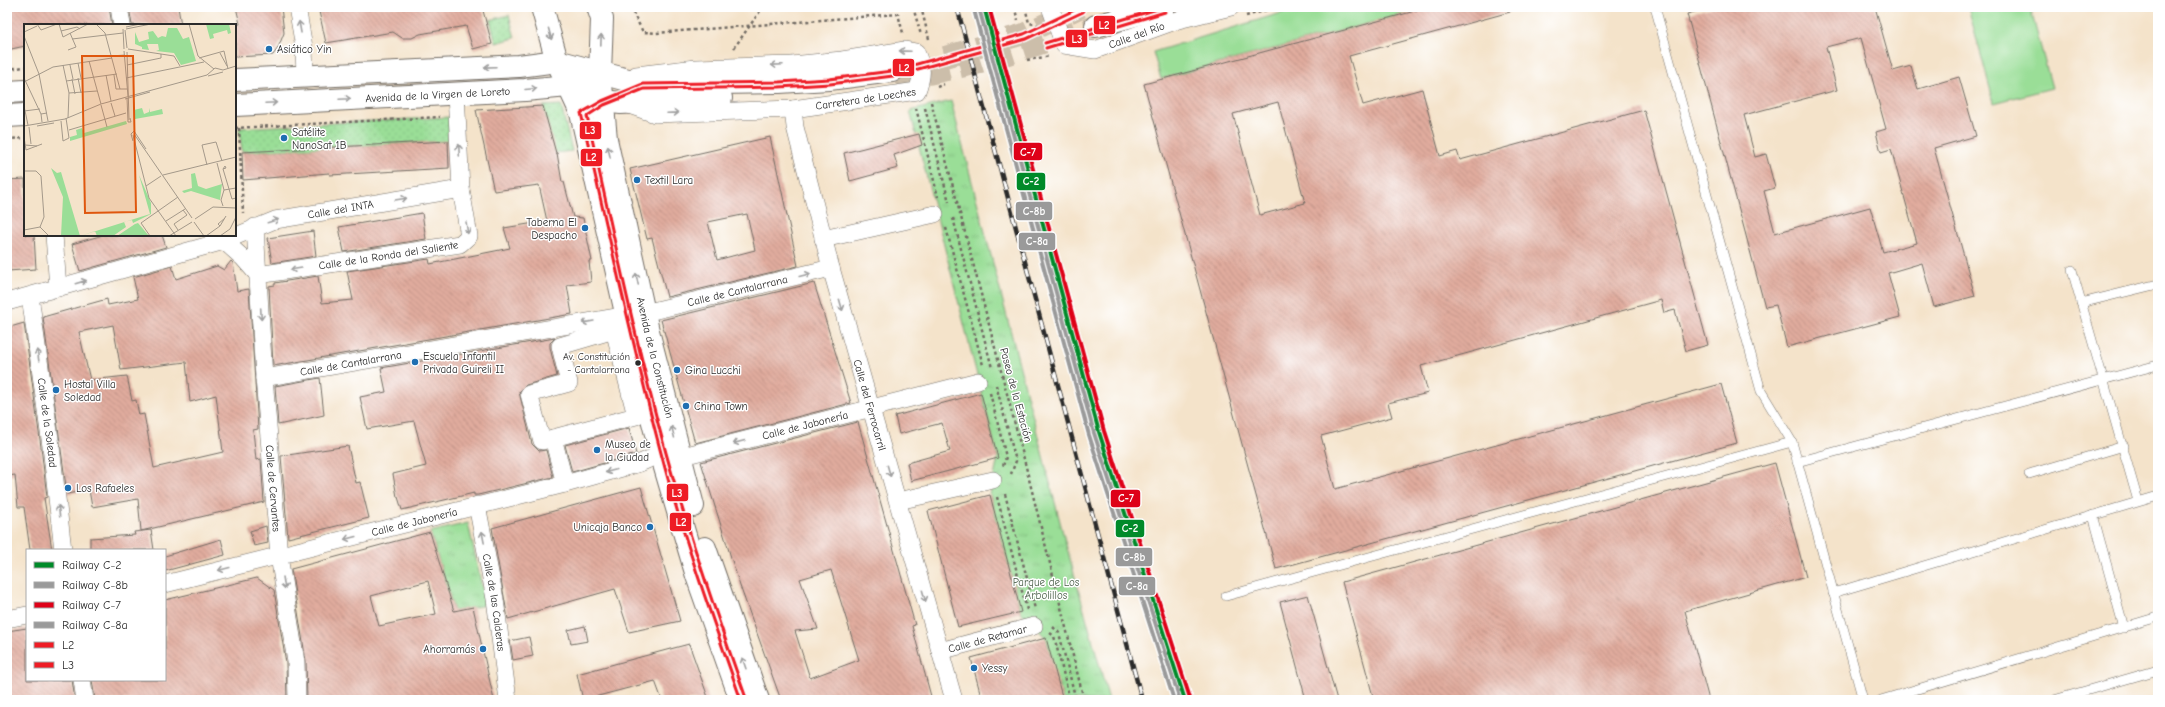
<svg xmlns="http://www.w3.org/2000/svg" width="2165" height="707" viewBox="0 0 2165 707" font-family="'Comic Neue',sans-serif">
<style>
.grass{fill:#9ade97;stroke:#628461}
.park{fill:url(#park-tufts);stroke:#628461}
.garden{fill:url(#garden-dots);stroke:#628461}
.building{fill:url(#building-back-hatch);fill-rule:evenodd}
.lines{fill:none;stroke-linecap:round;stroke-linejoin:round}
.secondary-tunnel{stroke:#ccbeaa;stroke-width:22;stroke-dasharray:22 11;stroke-linecap:butt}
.lane-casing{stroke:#716b63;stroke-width:10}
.street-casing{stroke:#716b63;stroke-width:18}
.secondary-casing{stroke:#716b63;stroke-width:24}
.primary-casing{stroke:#716b63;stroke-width:24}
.path{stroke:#716b63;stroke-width:2.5;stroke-dasharray:3 3;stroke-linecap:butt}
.lane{stroke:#fff;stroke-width:9}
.street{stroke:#fff;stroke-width:17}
.secondary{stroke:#fff;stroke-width:22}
.primary{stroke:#fff;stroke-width:22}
.rail-casing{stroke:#2b2b2b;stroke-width:4.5}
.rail{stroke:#fff;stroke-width:3;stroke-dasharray:9;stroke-linecap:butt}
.bus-1-casing{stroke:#fff;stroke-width:6}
.bus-2-casing{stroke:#fff;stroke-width:6}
.bus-1{stroke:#ee1c25;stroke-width:3}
.bus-2{stroke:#ee1c25;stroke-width:3}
.rail-1-casing{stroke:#fff;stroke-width:7}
.rail-2-casing{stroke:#fff;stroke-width:7}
.rail-3-casing{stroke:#fff;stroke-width:7}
.rail-4-casing{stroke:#fff;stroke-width:7}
.rail-1{stroke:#008a29;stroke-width:4}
.rail-2{stroke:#9a9a9a;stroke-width:4}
.rail-3{stroke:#de0118;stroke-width:4}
.rail-4{stroke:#9a9a9a;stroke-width:4}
.oneway{stroke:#a0a0a0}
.poi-dot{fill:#1f6fb2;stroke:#fff;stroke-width:1.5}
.bus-dot{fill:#2b2b2b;stroke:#fff;stroke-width:1.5}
.labels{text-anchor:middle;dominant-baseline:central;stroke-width:3;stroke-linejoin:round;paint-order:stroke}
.bus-label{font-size:10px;fill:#2b2b2b;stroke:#fff;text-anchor:end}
.street-label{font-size:11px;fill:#2b2b2b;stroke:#fff}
.poi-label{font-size:11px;fill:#2b2b2b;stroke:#fff;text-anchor:start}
.park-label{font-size:11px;fill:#4c614b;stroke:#fff}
.inset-road{fill:none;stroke:#a4998a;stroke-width:1}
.view{fill:#df570e;fill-opacity:0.15;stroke:#df570e;stroke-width:2}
.inset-edge{fill:none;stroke:#2b2b2b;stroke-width:2}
.line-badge{stroke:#fff;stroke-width:1.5}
.badge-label{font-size:11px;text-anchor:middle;font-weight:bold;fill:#fff}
</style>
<defs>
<pattern id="park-tufts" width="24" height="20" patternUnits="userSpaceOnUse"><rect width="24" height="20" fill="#9ade97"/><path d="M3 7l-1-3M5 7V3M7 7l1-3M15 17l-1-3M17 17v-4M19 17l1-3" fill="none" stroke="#85bf82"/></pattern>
<pattern id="garden-dots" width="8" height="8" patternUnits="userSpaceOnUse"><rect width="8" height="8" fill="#9ade97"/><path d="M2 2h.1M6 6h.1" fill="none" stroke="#85bf82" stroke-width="1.8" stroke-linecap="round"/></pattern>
<pattern id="building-back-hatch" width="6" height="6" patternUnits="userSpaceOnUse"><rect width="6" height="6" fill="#e1ac9e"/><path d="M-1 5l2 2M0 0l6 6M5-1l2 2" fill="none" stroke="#b78c81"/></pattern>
</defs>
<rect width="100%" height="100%" fill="#fff"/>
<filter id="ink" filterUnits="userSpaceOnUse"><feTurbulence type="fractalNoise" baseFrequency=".025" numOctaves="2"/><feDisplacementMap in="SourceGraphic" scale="8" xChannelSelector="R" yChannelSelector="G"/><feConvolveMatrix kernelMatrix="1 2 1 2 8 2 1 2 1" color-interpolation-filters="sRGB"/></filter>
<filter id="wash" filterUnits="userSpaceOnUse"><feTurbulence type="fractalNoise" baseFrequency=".012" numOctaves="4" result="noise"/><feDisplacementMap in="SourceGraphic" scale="16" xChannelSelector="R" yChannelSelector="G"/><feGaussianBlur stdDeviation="0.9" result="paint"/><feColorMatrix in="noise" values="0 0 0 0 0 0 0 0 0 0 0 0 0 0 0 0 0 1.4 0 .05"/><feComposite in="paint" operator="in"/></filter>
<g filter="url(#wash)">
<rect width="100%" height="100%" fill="#f4e3ca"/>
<g class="grass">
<path d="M1301 7H1430L1161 79 1153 52Z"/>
<path d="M1968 7H2030L2052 88 1994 103Z"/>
</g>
<g class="park">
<path d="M951 101 1065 541 1109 700H1063L1059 683 1043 687 1052 660 1046 638 1021 612 990 495 998 458 910 111Z"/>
<path d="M468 523 486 605 454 611 430 532Z"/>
</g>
<g class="garden">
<path d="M509 15 515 38 496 43 490 20Z"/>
<path d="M561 105 572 151 555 153 543 106Z"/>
<path d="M450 117 448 141 242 152 239 128Z"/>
</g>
<g id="blocks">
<g class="building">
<path d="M7 7H109L112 25H25V46L7 50Z"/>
<path d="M129 7H178L181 25H132Z"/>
<path d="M236 7H281L284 33 278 48 273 55 235 57V25L240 24Z"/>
<path d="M318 7H482L492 44 473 49 466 26 420 34 412 38H402L393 32 326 43Z"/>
<path d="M1430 7H1509L1510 12 1349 56 1363 105 1422 89 1440 156 1457 151 1460 160 1644 110 1708 345 1686 351 1675 310 1664 313 1661 300 1421 366 1428 393 1388 403 1392 417 1321 436 1335 489 1721 384 1737 443 1276 569 1144 84ZM1278 102 1305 203 1260 215 1233 114Z"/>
<path d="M1713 7H1875L1893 71 1911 66 1918 89 1959 77 1976 136 1934 148 1975 296 1934 307 1922 263 1888 273 1900 317 1787 347 1776 305 1765 307 1687 14ZM1861 38 1886 129 1876 132 1881 152 1891 149 1917 243 1883 252 1870 207 1775 233 1764 191 1775 188 1766 154 1755 157 1744 115 1837 90 1826 47Z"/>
<path d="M543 106 556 153H557L562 182H564L573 217 583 218 592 261H589L591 282 567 285 572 314 273 366 269 286 275 285V283L318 276 322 303 353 300 347 271 429 259 430 264 510 248 504 228 547 221 539 185 494 191 476 110Z"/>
<path d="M919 134 922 145 894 155 898 168 850 181 844 153Z"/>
<path d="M770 137 798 266 667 297 652 238 647 239 630 169ZM747 214 755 250 717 260 708 222Z"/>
<path d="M448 141 449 168 330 175 329 173 243 180 242 152Z"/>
<path d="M25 179V235H34L36 269 8 271 7 180Z"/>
<path d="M422 213 426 239 344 252 339 227Z"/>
<path d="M313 231 316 256 272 263 268 238Z"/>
<path d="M103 235H162L166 247 80 271 72 244Z"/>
<path d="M231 261 233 263 237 291 249 289 258 429 253 430 256 460 261 459 264 502 141 531 138 499 92 507 89 490 67 494 43 317 107 299 108 305 138 299 133 277 172 266 176 279 217 266 224 270ZM113 325 121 370 186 362 190 402 216 395 223 452 154 468 144 414 139 415 136 400 132 401 127 376 90 380 79 332Z"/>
<path d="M814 283 851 403 695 443 661 320Z"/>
<path d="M24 323 41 447 47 497 44 498 52 550H30L24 507H18L15 475 7 476V328Z"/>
<path d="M555 338 550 343V348L557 376 526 385 519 392 532 444 539 451 546 450 553 477 478 495H474V493L402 510 398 497H397L393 474 426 466 414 421 367 429 360 397 386 392 381 368Z"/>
<path d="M320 378 324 415 278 425 275 386Z"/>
<path d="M981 393 998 458 911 481 907 463 950 451 942 423 899 434 895 416Z"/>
<path d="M858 422 915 625 912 626 932 700H781L740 586 701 462ZM831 570 859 660 810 678 795 631 818 629 800 579Z"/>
<path d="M629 428 636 454 572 472 565 445Z"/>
<path d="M348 446 356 483 360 482 369 518 288 538 281 456Z"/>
<path d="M1775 463 1806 577 1685 611 1709 700H1374L1342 582Z"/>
<path d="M641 487 680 621 629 632 615 589 508 619 492 528Z"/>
<path d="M990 495 1021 612 958 627 928 511Z"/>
<path d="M266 526 268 543 254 546 250 531Z"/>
<path d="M151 530 154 550H90V538L135 535 134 532Z"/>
<path d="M430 532 454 611 473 607 494 700H307L306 661 291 569ZM428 581 436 614 379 626 371 596Z"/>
<path d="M221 539 225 555 165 571V556Z"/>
<path d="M257 578 274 590 286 663 287 700H95L92 680H165V600Z"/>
<path d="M1308 595 1337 700H1306L1280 602Z"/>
<path d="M585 626 588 641 571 644 568 630Z"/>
<path d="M27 628V680H72L75 700H7V631Z"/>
<path d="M529 637 533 656 513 660 510 641Z"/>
<path d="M1046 638 1063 700H982L971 658Z"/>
<path d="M689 644 709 700H662L655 681 583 700 577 674Z"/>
</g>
</g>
</g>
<g filter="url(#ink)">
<use href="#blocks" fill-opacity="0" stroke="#716b63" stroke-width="1"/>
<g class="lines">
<g class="secondary-tunnel">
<path d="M945 57 1024 34 1081 7"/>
<path d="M895 81 980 63 1096 26"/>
</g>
<defs>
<g id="lane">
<path d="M1655 7 1761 391 1792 442 1863 700"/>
<path d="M2072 270 2138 501"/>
<path d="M2081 303 2158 284"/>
<path d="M1797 462 2158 365"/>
<path d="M2029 474 2124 446"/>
<path d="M2093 515 2124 628"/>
<path d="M1833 593 2158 496"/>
<path d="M1226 596 1792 442"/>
<path d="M1881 700 2158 617"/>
<path d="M2054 700 2158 670"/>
</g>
<g id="street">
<path d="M119 7 122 25"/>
<path d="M297 7 304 47 305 76"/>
<path id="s1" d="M1050 7 1064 45 1095 50 1178 20 1231 7"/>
<path id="s2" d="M629 105 655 114 793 109 917 91C923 75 923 68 916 52L905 50 842 60 792 65 696 68 636 75"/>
<path id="s3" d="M793 109 795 127 831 268 954 700"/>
<path id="s4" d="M255 227 264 378 279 556 296 662 297 700"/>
<path d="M54 235 58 288"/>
<path d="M823 239 935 214"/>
<path d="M224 241 243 258 258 275"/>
<path id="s5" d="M258 275 460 244 469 236 461 189 456 94"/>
<path id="s6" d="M30 296 51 446 63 550"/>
<path id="s7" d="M7 302 224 241 275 220 461 189"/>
<path id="s8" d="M644 313 831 268"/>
<path d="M614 330 636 416 542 441 529 394 569 383 560 346Z"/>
<path id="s9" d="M264 378 627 315"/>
<path d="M553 438 565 484"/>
<path id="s10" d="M679 457 978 381"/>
<path d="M898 501 993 480"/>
<path id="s11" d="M477 505 495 599 508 700"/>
<path id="s12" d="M165 584 565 484 640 463 661 454"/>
<path d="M7 619 27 615"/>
<path id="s13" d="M940 651 1034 626"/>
<path d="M82 680 85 700"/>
</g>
<g id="secondary">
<path d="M1096 26 1164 7"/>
<path d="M235 80 519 66 557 61 643 84 779 82 829 79 892 71"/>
<path d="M568 86 602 101 621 103 721 98"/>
<path d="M7 92 25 91"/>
<path id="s14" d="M235 105 525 90 568 86 586 79"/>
<path d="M7 116 25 115"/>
</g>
<g id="primary">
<path d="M542 7 557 61 581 113 631 335 661 454 697 576 741 700"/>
<path id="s15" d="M598 7 602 19 600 73 606 139 648 331 693 506"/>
<path d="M705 548 758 700"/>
</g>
</defs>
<use href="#lane" class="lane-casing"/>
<use href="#street" class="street-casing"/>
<use href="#secondary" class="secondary-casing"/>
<use href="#primary" class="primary-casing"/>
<g class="path">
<path d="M630 7 643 32 656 33 898 14 903 33"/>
<path d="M913 7 921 35"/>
<path d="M921 7 929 39"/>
<path d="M1014 7 1018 20"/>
<path d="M1025 7 1029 23 1038 25"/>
<path d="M1246 16 1278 7"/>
<path d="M734 48 763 7"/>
<path d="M1027 60 1050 56"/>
<path d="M7 69 25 67"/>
<path d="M937 87 944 84"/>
<path d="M931 102 1024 459 1084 700"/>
<path d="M916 108 938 197"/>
<path d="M925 108 949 202"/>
<path d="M235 128 440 117"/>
<path d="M239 128 243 213"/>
<path d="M7 139 25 138"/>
<path d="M953 218 992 368"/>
<path d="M946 228 983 365"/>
<path d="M996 385 1016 461 1011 474"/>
<path d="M990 393 1006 457 1003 466"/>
<path d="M1005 494 1035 609"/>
<path d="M997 497 1027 610"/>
<path d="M1053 627 1059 633 1076 700"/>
<path d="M1050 633 1054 636 1070 700"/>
</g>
<use href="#lane" class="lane"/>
<use href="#street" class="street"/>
<use href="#secondary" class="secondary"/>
<use href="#primary" class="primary"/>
<defs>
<path id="rail" d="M957 7 1142 700"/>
</defs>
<use href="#rail" class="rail-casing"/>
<use href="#rail" class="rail"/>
<defs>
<g id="bus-1">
<path d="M1045 43 1164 7"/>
<path d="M741 700C712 618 683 537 661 453 631 340 607 226 581 113L602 101 643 84 779 82 829 79 892 71 1024 34 1081 7"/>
</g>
<g id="bus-2">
<path d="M1046 48 1165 12"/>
<path d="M746 698C717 617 689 536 666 453 635 341 612 228 587 116L604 105 644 89 779 87 830 84 893 76 1026 39 1083 12"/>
</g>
</defs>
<use href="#bus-1" class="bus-1-casing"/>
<use href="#bus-2" class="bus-2-casing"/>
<use href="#bus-1" class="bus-1"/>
<use href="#bus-2" class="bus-2"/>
<defs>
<path id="rail-1" d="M984 7 1099 432 1185 700"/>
<path id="rail-2" d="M979 8 1094 433 1180 700"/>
<path id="rail-3" d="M989 7 1104 431 1190 698"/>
<path id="rail-4" d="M974 10 1089 435 1174 700"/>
</defs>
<use href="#rail-1" class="rail-1-casing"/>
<use href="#rail-2" class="rail-2-casing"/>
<use href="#rail-3" class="rail-3-casing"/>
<use href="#rail-4" class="rail-4-casing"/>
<use href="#rail-1" class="rail-1"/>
<use href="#rail-2" class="rail-2"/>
<use href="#rail-3" class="rail-3"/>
<use href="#rail-4" class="rail-4"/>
</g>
<defs><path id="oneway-shaft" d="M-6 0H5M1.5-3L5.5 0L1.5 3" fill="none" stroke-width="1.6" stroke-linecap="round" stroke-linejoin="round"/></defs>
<g class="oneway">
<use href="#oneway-shaft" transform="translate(300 27) rotate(-100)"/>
<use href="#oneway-shaft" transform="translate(550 34) rotate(75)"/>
<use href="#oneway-shaft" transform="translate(601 40) rotate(-88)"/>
<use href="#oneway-shaft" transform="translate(905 51) rotate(-178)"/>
<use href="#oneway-shaft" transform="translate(777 65) rotate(178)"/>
<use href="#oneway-shaft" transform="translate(490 67) rotate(178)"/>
<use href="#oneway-shaft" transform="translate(531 89) rotate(-5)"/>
<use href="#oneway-shaft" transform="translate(345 99) rotate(-3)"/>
<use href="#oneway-shaft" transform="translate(271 103) rotate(-3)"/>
<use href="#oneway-shaft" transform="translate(673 113) rotate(-2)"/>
<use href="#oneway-shaft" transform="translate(459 150) rotate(-93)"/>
<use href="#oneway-shaft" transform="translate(609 152) rotate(-102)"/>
<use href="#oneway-shaft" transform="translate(401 199) rotate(-9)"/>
<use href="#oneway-shaft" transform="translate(273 221) rotate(-17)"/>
<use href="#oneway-shaft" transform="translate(467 228) rotate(81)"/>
<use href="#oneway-shaft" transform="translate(296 269) rotate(171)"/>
<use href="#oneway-shaft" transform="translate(805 275) rotate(-14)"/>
<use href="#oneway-shaft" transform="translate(637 279) rotate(-102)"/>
<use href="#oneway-shaft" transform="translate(81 282) rotate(-16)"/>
<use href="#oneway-shaft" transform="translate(841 305) rotate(74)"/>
<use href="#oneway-shaft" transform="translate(261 314) rotate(87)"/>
<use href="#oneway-shaft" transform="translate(588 322) rotate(170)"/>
<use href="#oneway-shaft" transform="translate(38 355) rotate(-98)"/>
<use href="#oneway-shaft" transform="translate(673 432) rotate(-104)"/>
<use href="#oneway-shaft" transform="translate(739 442) rotate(165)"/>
<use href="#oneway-shaft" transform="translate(611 471) rotate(165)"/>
<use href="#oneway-shaft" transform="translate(889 471) rotate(74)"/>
<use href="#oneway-shaft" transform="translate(59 511) rotate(-97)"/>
<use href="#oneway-shaft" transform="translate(483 537) rotate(-101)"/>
<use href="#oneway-shaft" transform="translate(350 538) rotate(166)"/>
<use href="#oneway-shaft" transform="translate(224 569) rotate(166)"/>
<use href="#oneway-shaft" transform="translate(284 583) rotate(81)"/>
<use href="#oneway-shaft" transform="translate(924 596) rotate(74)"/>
<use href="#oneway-shaft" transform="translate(744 663) rotate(-109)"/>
</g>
</g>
<g class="poi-dot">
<circle cx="269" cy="49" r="4"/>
<circle cx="284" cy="138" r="4"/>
<circle cx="637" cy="180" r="4"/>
<circle cx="585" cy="228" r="4"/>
<circle cx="415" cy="362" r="4"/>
<circle cx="677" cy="370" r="4"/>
<circle cx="56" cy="390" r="4"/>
<circle cx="686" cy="406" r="4"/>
<circle cx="597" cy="450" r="4"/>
<circle cx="68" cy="488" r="4"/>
<circle cx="650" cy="527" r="4"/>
<circle cx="483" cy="649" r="4"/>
<circle cx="974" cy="668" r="4"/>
</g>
<circle class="bus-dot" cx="638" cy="363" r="3.5"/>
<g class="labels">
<g class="bus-label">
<text x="630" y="357">Av. Constitución<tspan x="630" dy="13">- Cantalarrana</tspan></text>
</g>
<g class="street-label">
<text stroke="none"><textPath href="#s1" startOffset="116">Calle del Río</textPath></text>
<text stroke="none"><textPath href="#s14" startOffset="203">Avenida de la Virgen de Loreto</textPath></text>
<text stroke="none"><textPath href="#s2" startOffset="239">Carretera de Loeches</textPath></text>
<text stroke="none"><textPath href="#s7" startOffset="347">Calle del INTA</textPath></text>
<text stroke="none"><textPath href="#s5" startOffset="132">Calle de la Ronda del Saliente</textPath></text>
<text stroke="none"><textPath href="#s8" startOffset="96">Calle de Cantalarrana</textPath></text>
<text stroke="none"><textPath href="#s15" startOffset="357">Avenida de la Constitución</textPath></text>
<text stroke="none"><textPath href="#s9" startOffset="88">Calle de Cantalarrana</textPath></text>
<text transform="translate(1016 395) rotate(75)">Paseo de la Estación</text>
<text stroke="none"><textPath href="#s3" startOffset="306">Calle del Ferrocarril</textPath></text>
<text stroke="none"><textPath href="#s6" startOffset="128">Calle de la Soledad</textPath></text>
<text stroke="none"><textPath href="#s10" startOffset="130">Calle de Jabonería</textPath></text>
<text stroke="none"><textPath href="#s4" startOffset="262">Calle de Cervantes</textPath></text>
<text stroke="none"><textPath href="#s12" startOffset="257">Calle de Jabonería</textPath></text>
<text stroke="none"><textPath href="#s11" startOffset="99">Calle de las Calderas</textPath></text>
<text stroke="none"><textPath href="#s13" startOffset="49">Calle de Retamar</textPath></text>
</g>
<g class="poi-label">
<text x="277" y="49">Asiático Yin</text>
<text x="292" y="132">Satélite<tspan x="292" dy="13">NanoSat 1B</tspan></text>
<text x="645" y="180">Textil Lara</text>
<text x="577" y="222" text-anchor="end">Taberna El<tspan x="577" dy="13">Despacho</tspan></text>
<text x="423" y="356">Escuela Infantil<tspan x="423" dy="13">Privada Guireli II</tspan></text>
<text x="685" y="370">Gina Lucchi</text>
<text x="64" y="384">Hostal Villa<tspan x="64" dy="13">Soledad</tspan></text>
<text x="694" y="406">China Town</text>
<text x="605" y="444">Museo de<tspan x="605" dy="13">la Ciudad</tspan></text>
<text x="76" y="488">Los Rafaeles</text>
<text x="642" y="527" text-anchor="end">Unicaja Banco</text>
<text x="475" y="649" text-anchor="end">Ahorramás</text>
<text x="982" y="668">Yessy</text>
</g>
<g class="park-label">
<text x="1046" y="582">Parque de Los<tspan x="1046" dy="13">Arbolillos</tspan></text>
</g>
</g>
<g transform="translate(24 24)">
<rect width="212" height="212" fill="#f4e3ca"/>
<path d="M115 151 127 179V190L109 199 108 196 100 198 102 203 89 212H73L71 207 56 212 126 190Z" fill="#9ade97"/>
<path d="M182 0H205L207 9 204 10 203 6 189 10 190 14 186 15ZM144 4H153L159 15 165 13 172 37 157 41 150 29 132 27 135 26 134 20H123L125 26 118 25V23L111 20V8L115 18 125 15 124 8 129 7 134 14 138 12 142 13ZM118 84 120 90 125 88V84L126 88 138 85 139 90 111 95 110 86ZM102 97 103 100 46 117V113L53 111 52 106 58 104 60 109ZM27 144 33 149 37 148 56 212H37L39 173ZM171 149 174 162 182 165 198 160 196 176 167 167 160 169 158 167 168 164 167 150ZM114 199 125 212H93L111 200Z" fill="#9ade97"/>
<path class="inset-road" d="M13 0 17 6 33 0M35 0 39 13 64 0M72 0 81 9 96 65M165 0 174 32 190 45M102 3 116 0M99 5 100 25M102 5 127 0M101 6 103 24M37 7 53 3 56 5M0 8 13 2M0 12 15 50 24 97M48 15 99 9M104 25 150 32 156 42M44 26 52 23 46 9M100 27 104 72M103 28 105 96M196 29 203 42M87 32 101 31M175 34 200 27 204 45M65 37 77 80M54 39 57 54M39 41 45 69 44 94M46 41 49 55M103 41 137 34V30M82 51 87 77M90 51 92 65H103M184 52 199 48M0 54 17 90M54 54 57 69M102 54 180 38M48 55 51 70M42 57 93 50M0 58 29 43 88 34M45 69 73 67M103 74 104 98H107L106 94M101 75 126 68M87 79 91 92M77 81 83 103M0 82 4 101M0 87 16 85M37 97 39 117 45 114 42 94M18 98 17 90 23 89M0 102 41 95 77 80 183 51 191 44 199 46 212 42M13 102 30 99M5 103 7 120M45 106 102 89M110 110 168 194M109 111 125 174 152 212M0 113 2 126 18 120M109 117 107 110 110 107 122 125M1 121 13 122M193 139 200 166 197 176 199 182M183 141 178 121 192 118 198 137M199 145 201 142 202 144 199 145 208 175 212 174M0 147H12L17 152 20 193 16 203M139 151 212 133M122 162 137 152M200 166 212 164M171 195 189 183 212 184M142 197 161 185M170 198 180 212M196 202 194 200 201 194M0 206 16 203 25 212M154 206 150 200 163 191 159 186M126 212 117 199 154 173M145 212 168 198M182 212 196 202 202 192M196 212 206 205 212 193"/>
<path class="view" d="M58 32H109L112 188 61 189Z"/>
<rect width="212" height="212" class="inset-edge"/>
</g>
<g class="line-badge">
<rect x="1093" y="15" width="23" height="20" rx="4" fill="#ee1c25"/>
<rect x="1065" y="29" width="23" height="19" rx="4" fill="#ee1c25"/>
<rect x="892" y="58" width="23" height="19" rx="4" fill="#ee1c25"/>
<rect x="579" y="121" width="23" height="19" rx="4" fill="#ee1c25"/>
<rect x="1013" y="142" width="30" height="19" rx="4" fill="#de0118"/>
<rect x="580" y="148" width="23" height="19" rx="4" fill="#ee1c25"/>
<rect x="1016" y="172" width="30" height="19" rx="4" fill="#008a29"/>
<rect x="1015" y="201" width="38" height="20" rx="4" fill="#9a9a9a"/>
<rect x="1018" y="232" width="38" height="19" rx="4" fill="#9a9a9a"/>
<rect x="666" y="483" width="23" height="19" rx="4" fill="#ee1c25"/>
<rect x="1110" y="489" width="31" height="19" rx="4" fill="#de0118"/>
<rect x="669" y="512" width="23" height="20" rx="4" fill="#ee1c25"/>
<rect x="1115" y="519" width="30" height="19" rx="4" fill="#008a29"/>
<rect x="1115" y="547" width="38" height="20" rx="4" fill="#9a9a9a"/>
<rect x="1118" y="576" width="38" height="20" rx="4" fill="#9a9a9a"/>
</g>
<g class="badge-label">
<text x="1104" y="29">L2</text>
<text x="1077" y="43">L3</text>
<text x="904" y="72">L2</text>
<text x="590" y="134">L3</text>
<text x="1028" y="156">C-7</text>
<text x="591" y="161">L2</text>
<text x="1031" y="185">C-2</text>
<text x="1034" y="215">C-8b</text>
<text x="1037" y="245">C-8a</text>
<text x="677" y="497">L3</text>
<text x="1126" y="502">C-7</text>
<text x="681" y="526">L2</text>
<text x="1130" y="532">C-2</text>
<text x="1134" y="561">C-8b</text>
<text x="1137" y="590">C-8a</text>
</g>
<rect width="2165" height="707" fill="none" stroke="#fff" stroke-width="24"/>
<rect x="26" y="549" width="140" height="132" fill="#ffffff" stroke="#aaaaaa"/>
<rect x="34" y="562" width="20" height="6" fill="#008a29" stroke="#aaaaaa"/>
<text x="62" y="569" font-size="12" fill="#2b2b2b">Railway C-2</text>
<rect x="34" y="582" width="20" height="6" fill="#9a9a9a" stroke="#aaaaaa"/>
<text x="62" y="589" font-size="12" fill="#2b2b2b">Railway C-8b</text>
<rect x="34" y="602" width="20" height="6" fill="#de0118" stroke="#aaaaaa"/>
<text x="62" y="609" font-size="12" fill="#2b2b2b">Railway C-7</text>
<rect x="34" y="622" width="20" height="6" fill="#9a9a9a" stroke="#aaaaaa"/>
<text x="62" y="629" font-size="12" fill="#2b2b2b">Railway C-8a</text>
<rect x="34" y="642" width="20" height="6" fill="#ee1c25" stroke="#aaaaaa"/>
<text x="62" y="649" font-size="12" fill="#2b2b2b">L2</text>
<rect x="34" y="662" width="20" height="6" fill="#ee1c25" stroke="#aaaaaa"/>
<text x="62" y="669" font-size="12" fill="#2b2b2b">L3</text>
</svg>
